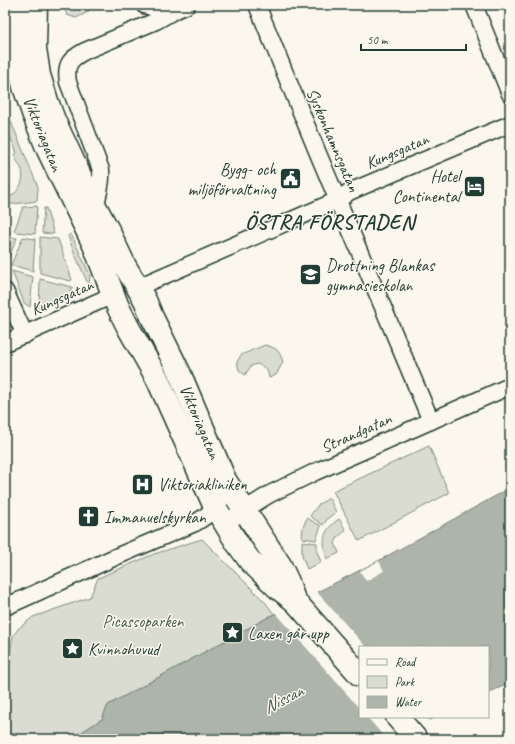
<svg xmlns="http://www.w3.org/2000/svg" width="515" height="744" viewBox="0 0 515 744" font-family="Caveat,sans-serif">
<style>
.green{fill:#dbdcd1;stroke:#7d8c82}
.water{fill:#adb4aa;stroke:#74847b}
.pier{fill:#fbf7ec}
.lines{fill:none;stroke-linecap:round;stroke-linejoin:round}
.minor-casing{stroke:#1f3d34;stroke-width:19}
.highway-casing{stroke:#1f3d34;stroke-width:25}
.minor{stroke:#fbf7ec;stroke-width:16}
.highway{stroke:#fbf7ec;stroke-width:22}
.labels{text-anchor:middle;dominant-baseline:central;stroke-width:3;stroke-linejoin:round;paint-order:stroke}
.street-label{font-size:17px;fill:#1f3d34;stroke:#fbf7ec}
.poi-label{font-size:17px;fill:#1f3d34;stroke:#fbf7ec;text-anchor:start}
.park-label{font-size:17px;fill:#455d53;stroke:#fbf7ec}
.water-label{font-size:18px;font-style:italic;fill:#425b52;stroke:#fbf7ec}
.district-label{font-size:21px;font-weight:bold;letter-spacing:1px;fill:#1f3d34;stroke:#fbf7ec}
</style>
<rect width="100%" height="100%" fill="#fbf7ec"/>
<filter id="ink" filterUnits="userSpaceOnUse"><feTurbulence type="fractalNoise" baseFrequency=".025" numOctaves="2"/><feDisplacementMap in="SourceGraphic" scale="8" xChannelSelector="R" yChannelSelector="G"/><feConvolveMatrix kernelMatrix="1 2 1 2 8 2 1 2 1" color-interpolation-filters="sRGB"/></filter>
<g filter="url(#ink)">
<g class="green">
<path d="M63 5H85L90 8 88 12 76 18 67 15Z"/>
<path d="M5 107 38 187 37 201 5 205V199C17 195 25 183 22 170 20 165 16 160 14 155L17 153 5 124Z"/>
<path d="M37 206 35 234 16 232 14 231 23 207Z"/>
<path d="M44 208H46L54 234 42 233Z"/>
<path d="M71 234 90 275 89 286 76 257 68 236Z"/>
<path d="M5 237 17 238 7 262 5 256Z"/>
<path d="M23 237 35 239 33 271 11 265Z"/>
<path d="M40 237 58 239 72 280 70 281 40 273Z"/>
<path d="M12 271 33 277 30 307 24 303Z"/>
<path d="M40 279 72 287 71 291 46 306 39 308Z"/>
<path d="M265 345C277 348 279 350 283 362L276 375 269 378C268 369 265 367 257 364L251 366 245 375 239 370 237 362 241 355Z"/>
<path d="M429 446 449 493 359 541 333 491Z"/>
<path d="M329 498 336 512 328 518 323 525 310 516 318 505Z"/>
<path d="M307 518 321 526 316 540 302 538 303 527Z"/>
<path d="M339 519 346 530 338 537 335 543 339 553 327 559C322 540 322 531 339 519Z"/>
<path d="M202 539 265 602 274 614 108 705 102 719 71 739H5V682L9 669 11 647 13 636 18 629 33 617 90 597 98 578 154 554Z"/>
<path d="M302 541 317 543V552L321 562 307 569 302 556Z"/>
</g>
<path class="water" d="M510 488V683L488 693V647H360V717H436L390 739H71L102 719 108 705 274 614 378 561Z"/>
<g class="pier">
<path d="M379 561 384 571 366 581 360 571Z"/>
<path d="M316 591 366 647H360V709L275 612Z"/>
<path d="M367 717H427L431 722 395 739H386Z"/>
</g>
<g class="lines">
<defs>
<g id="minor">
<path d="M144 5 159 9 175 10"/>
<path d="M257 5 317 151 431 421"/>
<path d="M474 5 510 94"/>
<path d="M95 206C99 194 102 183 101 170L68 82C65 64 70 59 85 51L156 21 175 10 187 5"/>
<path d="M147 283 338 200 349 192 510 124"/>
<path d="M5 291 25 335"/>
<path d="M5 343 113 295"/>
<path d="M227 529 229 522 233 518 244 510 270 494 315 472 510 386"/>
<path d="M5 607 113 558 195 523C207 516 213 511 221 499"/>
</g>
<g id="highway">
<path d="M17 5 15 26 19 64 24 87 33 113 48 150 94 245 118 307 128 327 157 378 215 507 237 543 250 561 278 588 295 601 360 675"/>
<path d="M36 5 35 48 39 75 47 101 54 120 89 195 108 230 125 266 145 300 152 317 179 372 225 480 280 565 288 582 294 600"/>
<path d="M397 717 416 739"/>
</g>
</defs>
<use href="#minor" class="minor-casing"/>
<use href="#highway" class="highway-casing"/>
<use href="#minor" class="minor"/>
<use href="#highway" class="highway"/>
</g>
</g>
<defs>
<symbol id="civic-square" viewBox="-11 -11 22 22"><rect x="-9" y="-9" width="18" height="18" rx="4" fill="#1f3d34" stroke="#fbf7ec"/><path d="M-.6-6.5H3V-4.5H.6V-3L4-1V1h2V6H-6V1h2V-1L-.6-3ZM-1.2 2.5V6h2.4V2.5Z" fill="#fff"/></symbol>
<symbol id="hotel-square" viewBox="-11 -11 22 22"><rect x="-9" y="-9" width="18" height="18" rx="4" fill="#1f3d34" stroke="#fbf7ec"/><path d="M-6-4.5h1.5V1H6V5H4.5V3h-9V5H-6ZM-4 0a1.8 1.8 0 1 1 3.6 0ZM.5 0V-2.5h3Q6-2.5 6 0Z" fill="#fff"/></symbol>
<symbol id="school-square" viewBox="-11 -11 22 22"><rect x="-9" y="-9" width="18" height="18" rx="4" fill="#1f3d34" stroke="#fbf7ec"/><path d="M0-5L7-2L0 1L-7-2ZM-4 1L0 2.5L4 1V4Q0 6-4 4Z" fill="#fff"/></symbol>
<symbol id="hospital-square" viewBox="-11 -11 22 22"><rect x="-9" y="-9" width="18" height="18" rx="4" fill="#1f3d34" stroke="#fbf7ec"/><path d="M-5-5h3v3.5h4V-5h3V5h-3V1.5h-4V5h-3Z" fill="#fff"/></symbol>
<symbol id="church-square" viewBox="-11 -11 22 22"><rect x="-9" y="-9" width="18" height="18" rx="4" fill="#1f3d34" stroke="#fbf7ec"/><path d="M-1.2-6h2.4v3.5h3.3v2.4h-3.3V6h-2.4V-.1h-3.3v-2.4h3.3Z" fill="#fff"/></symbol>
<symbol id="sight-square" viewBox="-11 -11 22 22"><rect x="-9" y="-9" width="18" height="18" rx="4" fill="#1f3d34" stroke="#fbf7ec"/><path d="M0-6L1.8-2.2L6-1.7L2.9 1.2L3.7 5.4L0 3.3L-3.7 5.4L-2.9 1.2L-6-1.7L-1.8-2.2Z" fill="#fff"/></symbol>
</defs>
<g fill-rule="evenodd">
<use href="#civic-square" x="278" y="166" width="25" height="25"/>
<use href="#hotel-square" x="462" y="174" width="25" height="25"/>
<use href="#school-square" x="298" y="262" width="25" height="25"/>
<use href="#hospital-square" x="130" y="472" width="25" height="25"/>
<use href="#church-square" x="76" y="504" width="25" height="25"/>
<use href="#sight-square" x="220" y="620" width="25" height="25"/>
<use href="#sight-square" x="60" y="636" width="25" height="25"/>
</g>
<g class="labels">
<g class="street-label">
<text transform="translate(43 134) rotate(68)">Viktoriagatan</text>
<text transform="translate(333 140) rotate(67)">Syskonhamnsgatan</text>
<text transform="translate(397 151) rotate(-23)">Kungsgatan</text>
<text transform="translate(62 297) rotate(-24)">Kungsgatan</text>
<text transform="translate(200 422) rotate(67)">Viktoriagatan</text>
<text transform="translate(356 433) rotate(-24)">Strandgatan</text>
</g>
<g class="poi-label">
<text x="276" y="169" text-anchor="end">Bygg- och<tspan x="276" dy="20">miljöförvaltning</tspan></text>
<text x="460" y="176" text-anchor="end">Hotel<tspan x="460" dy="20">Continental</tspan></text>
<text x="326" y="265">Drottning Blankas<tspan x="326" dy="20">gymnasieskolan</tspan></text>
<text x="158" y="484">Viktoriakliniken</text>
<text x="104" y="517">Immanuelskyrkan</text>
<text x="248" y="633">Laxen går upp</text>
<text x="88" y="649">Kvinnohuvud</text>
</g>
<g class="park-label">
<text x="143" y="621">Picassoparken</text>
</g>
<g class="water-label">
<text transform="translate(283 699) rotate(-27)">Nissan</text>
</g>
<g class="district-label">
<text x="330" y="222">ÖSTRA FÖRSTADEN</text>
</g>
</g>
<rect width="515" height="744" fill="none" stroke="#fbf7ec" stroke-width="20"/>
<rect x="10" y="10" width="495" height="724" fill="none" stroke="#1f3d34" stroke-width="1.5" filter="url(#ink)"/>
<rect x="359" y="646" width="130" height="72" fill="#fbf7ec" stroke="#a3ada2"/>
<rect x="367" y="659" width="20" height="6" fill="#fbf7ec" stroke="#a3ada2"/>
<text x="395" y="666" font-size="12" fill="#1f3d34">Road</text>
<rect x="367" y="676" width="20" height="12" fill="#dbdcd1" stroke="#a3ada2"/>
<text x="395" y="686" font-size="12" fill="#1f3d34">Park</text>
<rect x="367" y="696" width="20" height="12" fill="#adb4aa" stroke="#a3ada2"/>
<text x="395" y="706" font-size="12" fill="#1f3d34">Water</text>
<path d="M361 44v6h105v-6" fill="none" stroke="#1f3d34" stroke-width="2"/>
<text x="367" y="44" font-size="12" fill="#1f3d34" stroke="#fbf7ec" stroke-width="3" paint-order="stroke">50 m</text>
</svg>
